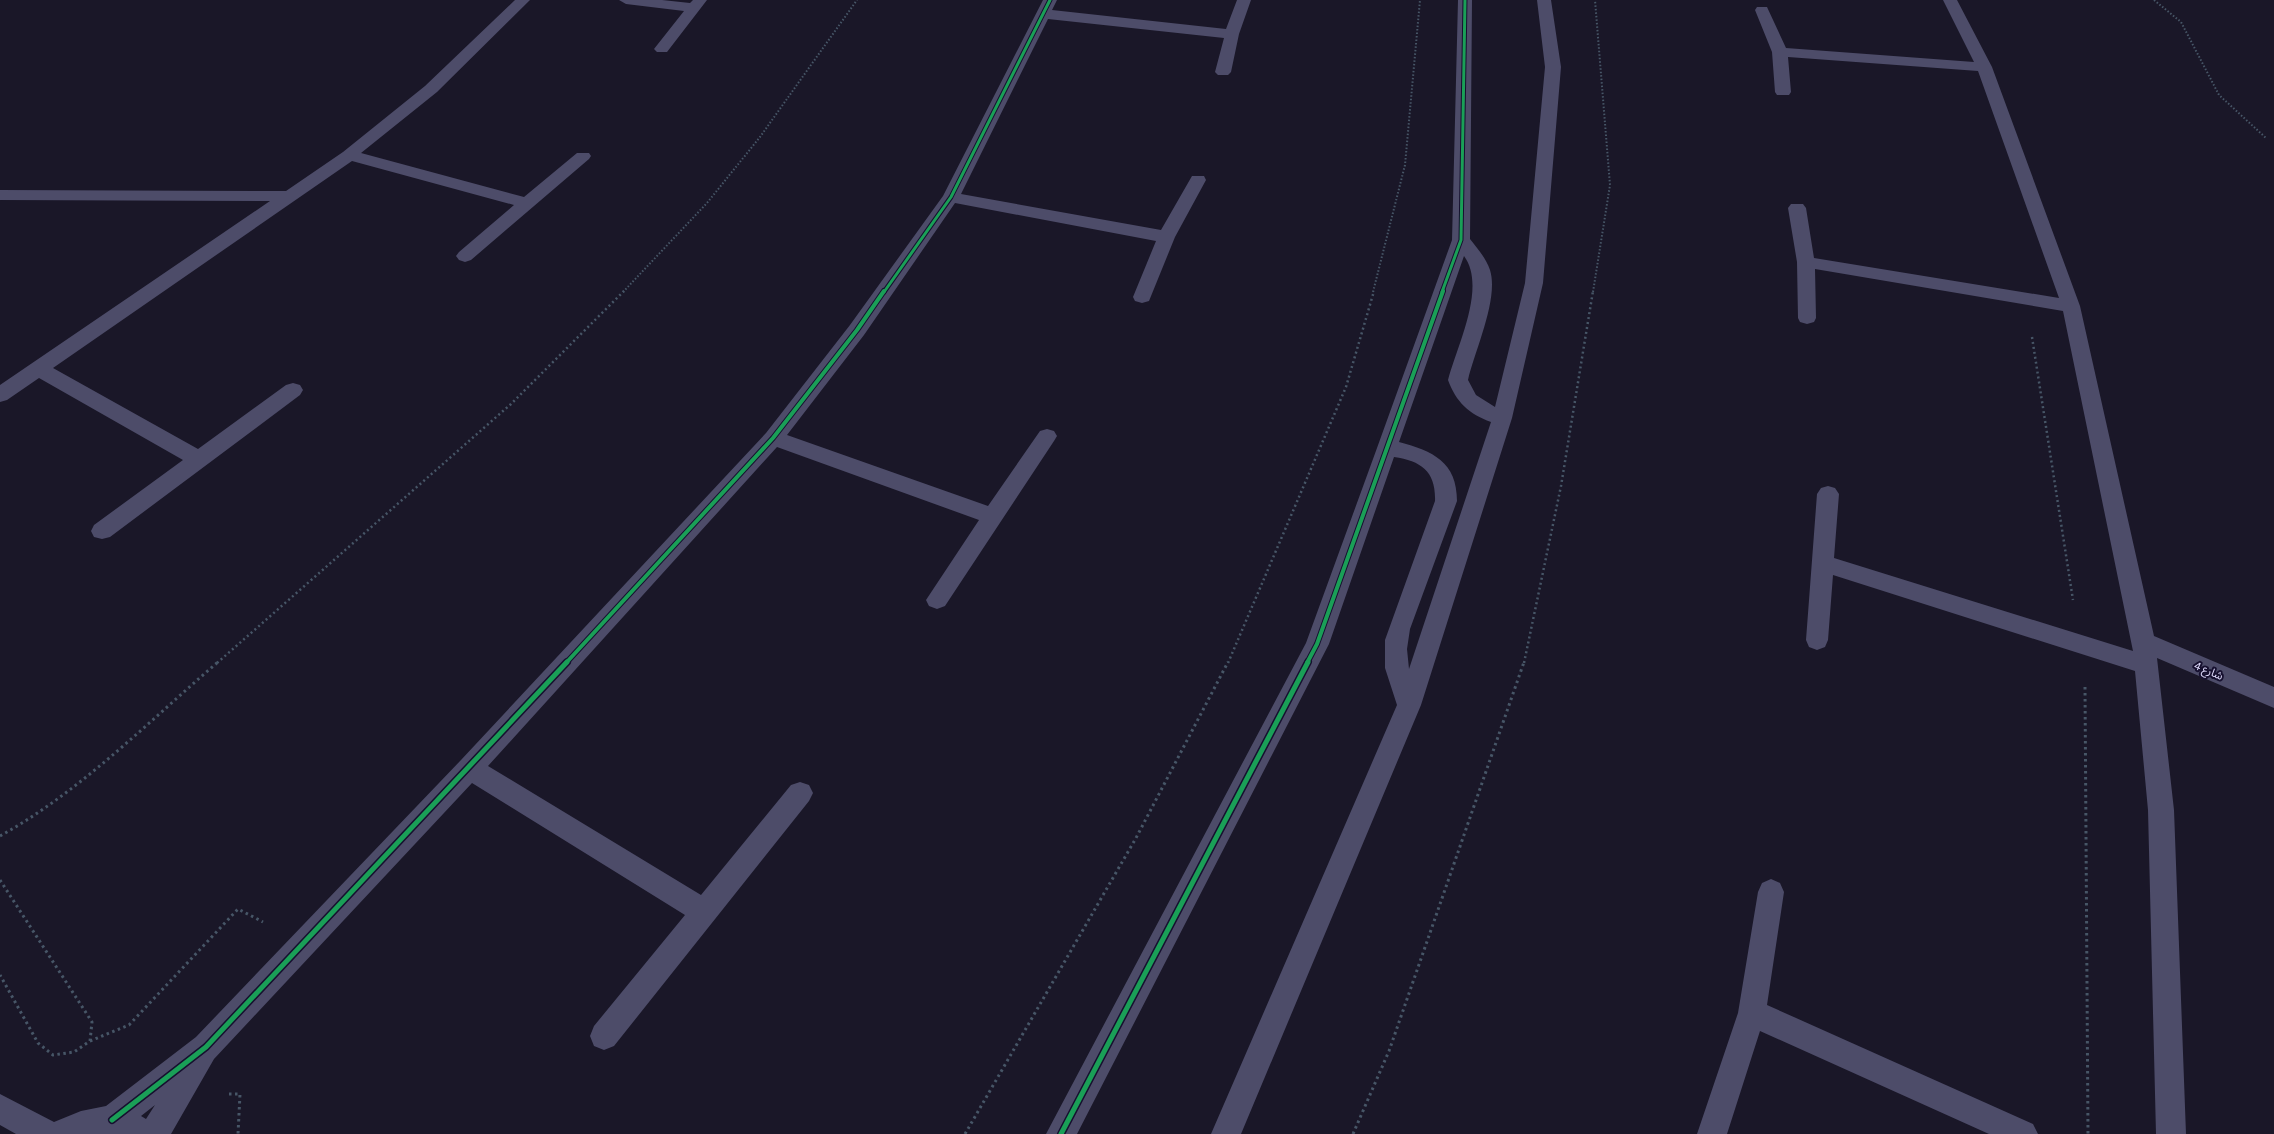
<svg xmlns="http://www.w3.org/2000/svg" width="2274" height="1134" viewBox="0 0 2274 1134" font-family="Commissioner,'Noto Sans Arabic',sans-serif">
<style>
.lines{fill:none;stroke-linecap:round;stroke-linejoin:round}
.path-far2{stroke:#475667;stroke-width:2;stroke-dasharray:1.5 2;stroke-linecap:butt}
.path-far1{stroke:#475667;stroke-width:2.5;stroke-dasharray:2 3;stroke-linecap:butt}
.path{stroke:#475667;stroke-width:3;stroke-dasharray:2.5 3.5;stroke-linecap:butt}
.minor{fill:#4d4c69;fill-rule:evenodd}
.cycleway-far2-casing{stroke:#16102f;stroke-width:5}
.cycleway-far1-casing{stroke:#16102f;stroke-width:6}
.cycleway-casing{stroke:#16102f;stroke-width:8}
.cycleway-far2{stroke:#1a9f57;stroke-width:3}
.cycleway-far1{stroke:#1a9f57;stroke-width:4}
.cycleway{stroke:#1a9f57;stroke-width:5}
.labels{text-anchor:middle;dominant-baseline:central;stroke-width:4;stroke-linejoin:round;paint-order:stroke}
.street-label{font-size:11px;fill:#e2deff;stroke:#16102f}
</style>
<rect width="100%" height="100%" fill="#1a1728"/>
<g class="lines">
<g class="path-far2">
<path d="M2154 0 2181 22 2219 95 2266 138"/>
<path d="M623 292 707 203 760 137 857 0"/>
<path d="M1373 292 1405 165 1420 0"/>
<path d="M1593 292 1610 185 1595 0"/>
</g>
<g class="path-far1">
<path d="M2032 337 2073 600"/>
<path d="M217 663 511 404 624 291"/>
<path d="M1228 663 1346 387 1374 291"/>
<path d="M1524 663 1561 486 1593 291"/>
</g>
<g class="path">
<path d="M2085 687 2088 1134"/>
<path d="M0 836C81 791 148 722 218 662"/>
<path d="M0 880 92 1022 90 1041 74 1052 53 1055 38 1043 0 975"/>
<path d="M90 1041 129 1025 238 909 263 922"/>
<path d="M229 1094H240L238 1134"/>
<path d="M965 1134 1136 838 1228 662"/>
<path d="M1353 1134 1389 1051 1524 662"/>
</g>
<g class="minor">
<path d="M515 0H530L437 92 361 153 524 197 577 153H589L591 156 589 159 471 260 465 262 459 260 456 256 459 252 514 205 352 161 53 368 198 449 286 385 293 383 300 385 303 390 300 395 110 537 102 539 94 537 91 531 94 525 183 460 39 378 7 400 0 402V385L270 201 0 200V190L286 191 343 152 425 86Z"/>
<path d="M619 0H662L690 3 693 0H707L667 52H657L654 49 684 11 626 4Z"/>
<path d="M1043 0H1057L1052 10 1226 29 1237 0H1251L1239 34 1231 72 1228 75H1218L1215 72 1224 38 1048 19 961 194 1161 230 1192 176H1204L1206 180 1175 237 1149 301 1142 303 1135 301 1133 297 1156 241 955 203 864 335 787 435 988 506 1040 431 1047 429 1054 431 1057 436 1054 441 945 606 937 609 929 606 926 600 979 520 777 447 488 766 701 895 791 785 800 782 809 785 813 793 809 801 614 1046 604 1050 594 1046 590 1036 594 1026 685 915 472 783 214 1059 171 1134H16L0 1125V1094L54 1122 81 1111 106 1106 196 1037 461 760 766 433 850 325 943 196ZM155 1105 146 1119 141 1116Z"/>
<path d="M1458 0H1472L1470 239C1477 248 1486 258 1490 270 1499 299 1475 350 1468 380L1476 395 1495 407 1525 283 1545 67 1537 0H1551L1561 67 1543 283 1512 418 1421 705 1241 1134H1211L1397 705 1385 668V640L1435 501C1436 472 1422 461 1394 457L1329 644 1077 1134H1046L1306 643 1377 448 1452 240ZM1464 256C1487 287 1457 346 1448 380 1456 402 1469 414 1491 422L1409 669 1407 649 1410 629 1457 501C1457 462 1433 451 1399 442Z"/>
<path d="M1943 0H1957L1992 67 2080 306 2154 636 2274 687V708L2157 658 2174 810 2186 1134H2156L2148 810 2135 671 1833 575 1828 640 1825 647 1817 650 1809 647 1806 640 1817 494 1821 488 1828 486 1835 488 1839 494 1834 558 2133 651 2063 311 1815 269 1816 318 1814 322 1807 324 1800 322 1798 318 1797 262 1788 208 1791 204H1803L1806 208 1814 258 2059 298 1978 71 1788 57 1791 92 1789 95H1777L1775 92 1772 52 1755 10 1757 7H1767L1786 48 1974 62Z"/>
<path d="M1771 879 1780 883 1784 892 1767 1005 2033 1124 2038 1134H1989L1760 1031 1727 1134H1697L1738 1013 1758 892 1762 883Z"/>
</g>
<defs>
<g id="cycleway-far2">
<path d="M884 292 951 197 1050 0"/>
<path d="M1442 292 1461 240 1465 0"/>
</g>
<g id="cycleway-far1">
<path d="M566 663 773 438 857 330 884 291"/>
<path d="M1307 663 1317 644 1443 291"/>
</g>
<g id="cycleway">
<path d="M112 1120 206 1047 567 662"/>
<path d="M1061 1134 1308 662"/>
</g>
</defs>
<use href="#cycleway-far2" class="cycleway-far2-casing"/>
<use href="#cycleway-far1" class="cycleway-far1-casing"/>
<use href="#cycleway" class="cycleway-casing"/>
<use href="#cycleway-far2" class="cycleway-far2"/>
<use href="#cycleway-far1" class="cycleway-far1"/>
<use href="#cycleway" class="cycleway"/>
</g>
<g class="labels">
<g class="street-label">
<text transform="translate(2209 670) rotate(23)">شارع 4</text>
</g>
</g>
</svg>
